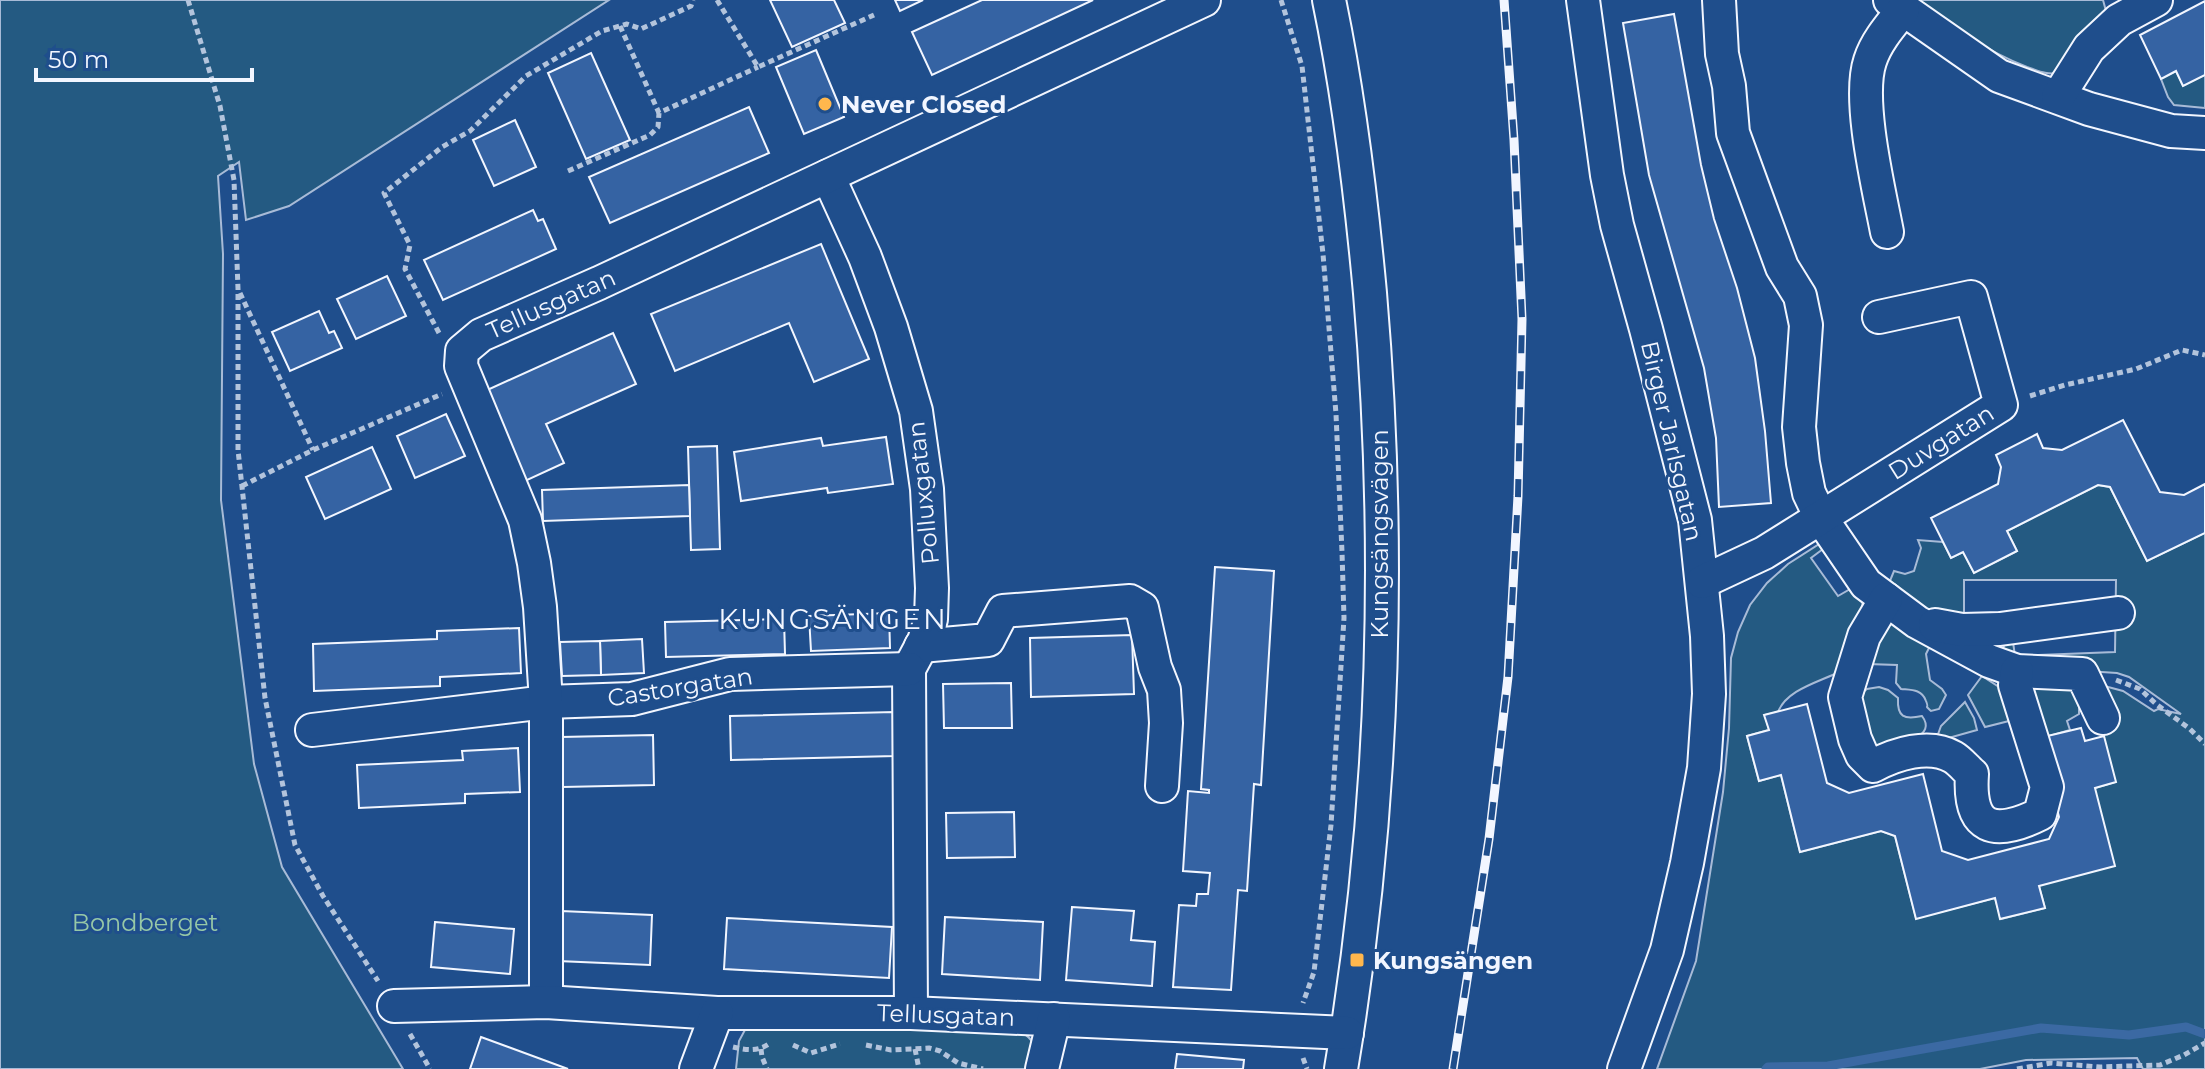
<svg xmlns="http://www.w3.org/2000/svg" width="2205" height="1069" viewBox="0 0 2205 1069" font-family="Montserrat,sans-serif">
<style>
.green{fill:#245a82;stroke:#a8bbd7;stroke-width:2}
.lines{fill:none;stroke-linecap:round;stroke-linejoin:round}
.stream{stroke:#3b69a3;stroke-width:9}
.building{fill:#3563a3;stroke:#f2f6ff;stroke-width:2}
.minor-casing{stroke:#f2f6ff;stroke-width:36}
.path{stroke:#b3c4dc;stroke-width:5;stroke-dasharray:6 4;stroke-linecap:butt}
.minor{stroke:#1f4e8c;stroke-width:32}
.rail-casing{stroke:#f2f6ff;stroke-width:9}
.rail{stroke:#1f4e8c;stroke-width:6;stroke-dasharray:18;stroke-linecap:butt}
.poi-dot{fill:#ffb74d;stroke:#1f4e8c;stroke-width:3}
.labels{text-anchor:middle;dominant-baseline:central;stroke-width:6;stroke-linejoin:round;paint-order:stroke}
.poi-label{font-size:24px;font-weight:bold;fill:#f2f6ff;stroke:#1f4e8c;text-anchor:start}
.street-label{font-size:24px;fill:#f2f6ff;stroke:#1f4e8c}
.park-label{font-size:24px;fill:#97c8a6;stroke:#1f4e8c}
.quarter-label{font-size:28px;letter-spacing:2px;fill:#f2f6ff;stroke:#1f4e8c}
</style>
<rect width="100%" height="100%" fill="#1f4e8c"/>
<g class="green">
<path d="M0 0H609L289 206 246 220 239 162 218 176 223 254 221 500 254 764 282 867 403 1069H0Z"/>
<path d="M1915 0H2103L2106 11 2057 73C2046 75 2037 70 2027 67 1986 51 1951 26 1915 0Z"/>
<path d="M2176 71 2183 86 2205 75V108L2174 105 2168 97 2161 79Z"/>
<path d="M2098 485 2110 487 2147 561 2205 533V1069H2143L2137 1058 2026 1060 1980 1069H1657L1696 961 1723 792 1729 728 1731 658 1738 632 1750 605 1767 583 1788 564 1824 541 1827 546 1811 558 1838 596 1859 584C1871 610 1850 645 1841 671 1820 682 1787 689 1778 712L1765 715 1769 730 1747 736 1759 781 1781 775 1800 852 1881 831 1895 836 1916 918 1995 898 2001 919 2045 908 2039 886 2095 788 2115 782 2094 703 2097 684 2123 691 2154 711 2158 709 2181 714 2129 677 2117 673 2011 666 2003 650 2006 635H2012L2015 656 2115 652 2116 580H1964V622H1943L1887 588 1894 571 1905 574 1914 571 1921 548 1918 540 1943 542 1951 558 1963 552 1974 573 2017 551 2007 531Z"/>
<path d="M1881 611 1932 642 1926 654 1930 680 1942 689 1946 695 1939 709 1931 711C1923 703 1930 711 1926 701 1922 689 1911 690 1901 689L1896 683 1897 665 1868 664Z"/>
<path d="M1982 676 2002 689 2013 720 1985 727 1968 695Z"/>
<path d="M2051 683 2075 690 2079 707V714L2067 721 2070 730 2046 737 2027 688Z"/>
<path d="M1879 687 1888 690 1898 698C1897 717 1904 720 1922 716 1940 740 1889 745 1874 749L1858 696 1867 689Z"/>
<path d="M1965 702 1974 718 1977 730 1945 739 1937 737 1941 726Z"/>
<path d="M759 1021 1018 1030C1038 1041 1036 1048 1034 1069H736L739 1041 746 1028Z"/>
</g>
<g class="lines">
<path class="stream" d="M1766 1069 1768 1067 1828 1066 2041 1028 2129 1035 2186 1027 2205 1034"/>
</g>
<g class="building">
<path d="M770 0H834L845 23 792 47Z"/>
<path d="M895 0H923L900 11Z"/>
<path d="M982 0H1093L932 75 912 32Z"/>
<path d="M2205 1V75L2183 86 2176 71 2161 79 2140 35Z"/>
<path d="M1674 14 1701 165 1714 219 1737 288 1755 358 1765 431 1771 503 1719 507 1716 438 1704 368 1649 175 1623 23Z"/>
<path d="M816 50 844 117 804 134 776 67Z"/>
<path d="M591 53 630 140 586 159 548 73Z"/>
<path d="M749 107 769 153 610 223 589 177Z"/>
<path d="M515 120 536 167 494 186 473 140Z"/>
<path d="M533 210 538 221 543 219 556 249 443 300 424 260Z"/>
<path d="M821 244 869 359 814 382 789 323 675 371 651 314Z"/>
<path d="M387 276 406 316 356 339 337 299Z"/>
<path d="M319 311 329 333 334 331 342 348 290 371 272 332Z"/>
<path d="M613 333 636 384 546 424 564 463 525 481 485 391Z"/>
<path d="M446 414 465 456 415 478 397 436Z"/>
<path d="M2123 420 2160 492 2184 495 2205 484V533L2147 561 2110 487 2098 485 2007 531 2017 551 1974 573 1963 552 1951 558 1931 518 1998 484 2001 467 1996 455 2037 434 2043 448 2062 450Z"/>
<path d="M886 437 893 484 828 493 827 488 741 501 734 452 821 438 823 446Z"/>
<path d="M717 446 720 549 691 550 688 447Z"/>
<path d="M372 447 391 489 325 519 306 477Z"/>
<path d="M689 485 690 516 543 521 542 490Z"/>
<path d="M1215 567 1274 571 1261 785 1254 784 1247 891 1238 890 1231 990 1173 987 1179 905 1196 906 1197 894H1208L1210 873 1183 871 1188 791 1209 793V790L1201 789Z"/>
<path d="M889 613 890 648 811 651 809 616Z"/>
<path d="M784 619 785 654 666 657 665 622Z"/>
<path d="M519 628 521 673 440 677V686L314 691 313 644 437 639V631Z"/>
<path d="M1132 635 1134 694 1031 697 1030 638Z"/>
<path d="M642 639 644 673 601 675 600 641Z"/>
<path d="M600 641 601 675 562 676 560 642Z"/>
<path d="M1011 683 1012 728H944L943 684Z"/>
<path d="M1807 704 1827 783 1849 793 1923 774 1942 851 1968 860 2049 839 2059 817 2039 738 2081 728 2085 741 2104 736 2116 782 2095 788 2115 866 2039 886 2045 908 2000 919 1995 898 1916 919 1895 836 1881 831 1800 852 1781 775 1759 781 1747 736 1769 730 1764 715Z"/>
<path d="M894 712 895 756 731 760 730 716Z"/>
<path d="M653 735 654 785 563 787 561 737Z"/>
<path d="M518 748 520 792 465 794V803L359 808 357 765 463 760 462 751Z"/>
<path d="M1014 812 1015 857 947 858 946 813Z"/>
<path d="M1072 907 1134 911 1131 940 1155 942 1152 986 1066 980Z"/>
<path d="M561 911 652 915 650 965 558 961Z"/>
<path d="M945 917 1043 922 1040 980 942 974Z"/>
<path d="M727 918 892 927 889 978 724 969Z"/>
<path d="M435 922 514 929 510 974 431 967Z"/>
<path d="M481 1037 568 1069H470Z"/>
<path d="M1177 1054 1244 1060 1243 1069H1175Z"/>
</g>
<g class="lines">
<defs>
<g id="minor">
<path d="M1329 0C1349 96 1361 195 1370 293 1392 551 1384 813 1341 1069"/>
<path d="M1583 0 1607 175 1617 225 1646 329 1695 520 1707 636 1709 694 1704 768 1687 863 1667 950 1624 1069"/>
<path d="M1719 0 1722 54 1729 86 1733 133 1782 267 1800 296 1806 325 1799 427 1803 463 1809 493 1821 518 1866 584 1917 622 1989 661 2017 671 2082 674 2103 718"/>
<path d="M1890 0 1999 76 2089 109 2171 131 2205 133"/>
<path d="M2058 97 2089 48 2119 20 2156 0"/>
<path d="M828 176 865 257 891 327 916 411 927 489 932 588 931 619 924 641 909 669 911 1013"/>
<path d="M1887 232C1879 190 1857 100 1870 61 1876 42 1890 26 1903 10"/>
<path d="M1702 582 1764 553 2001 405 1971 297 1879 317"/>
<path d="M1886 599 1864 636 1845 697 1855 739 1862 755 1873 766C1895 754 1929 743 1953 757 1960 761 1966 769 1972 774 1968 830 1994 837 2040 814L2047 787 2015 685 2017 671"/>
<path d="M1935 625 1962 630 2000 629 2118 613"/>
<path d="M921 646 988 640 1003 611 1130 601 1142 608 1155 667 1164 690 1166 723 1162 786"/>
<path d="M312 730 546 702 632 699 730 674 909 669"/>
<path d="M546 1002V702L540 607 534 563 525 520 461 366 462 351 481 335 599 283 1204 0"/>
<path d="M394 1006 546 1002 717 1013H911L1347 1033"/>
<path d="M696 1069 717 1013"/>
<path d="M1042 1069 1054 1019"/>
</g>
</defs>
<use href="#minor" class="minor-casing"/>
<g class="path">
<path d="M188 0 220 106 234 180 238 289V450L265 698 295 845 323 896 378 981"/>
<path d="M717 0 758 67 874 15"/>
<path d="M1281 0 1302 66 1323 254 1336 414 1342 552 1344 618 1331 825 1314 972 1303 1003"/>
<path d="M620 26 659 113"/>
<path d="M568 171 650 135 658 127 659 113 758 67"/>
<path d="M240 293 313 450"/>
<path d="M439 333 405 269 410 245 384 193 442 147 470 131 526 76 602 31 627 24 641 29 691 6 693 0"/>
<path d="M2030 396 2065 385 2136 369 2182 350 2205 355"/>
<path d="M242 486 313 450 442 394"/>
<path d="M2116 680 2140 689 2156 704 2190 729 2205 744"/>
<path d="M410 1034 430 1069"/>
<path d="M793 1045 811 1053 840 1044"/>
<path d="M866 1045 891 1050 929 1048 940 1051 958 1063 983 1069"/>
<path d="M733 1047C746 1050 757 1052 769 1044"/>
<path d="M761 1049 762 1057 767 1069"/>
<path d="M915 1049 919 1069"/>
<path d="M1303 1058 1307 1069"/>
<path d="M2017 1069 2051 1063 2100 1067 2160 1065 2184 1055 2205 1043"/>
</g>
<use href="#minor" class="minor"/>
<defs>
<path id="rail" d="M1453 1069 1489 839 1508 677 1518 496 1522 319 1514 140 1504 0"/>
</defs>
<use href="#rail" class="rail-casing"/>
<use href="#rail" class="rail"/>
</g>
<g class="poi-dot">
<circle cx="825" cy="104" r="8"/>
<rect x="1349" y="952" width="16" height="16" rx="4"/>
</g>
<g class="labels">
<g class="poi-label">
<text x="841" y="104">Never Closed</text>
<text x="1373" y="960">Kungsängen</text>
</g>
<g class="street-label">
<text transform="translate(551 304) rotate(-24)">Tellusgatan</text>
<text transform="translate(1672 441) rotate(77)">Birger Jarlsgatan</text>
<text transform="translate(1941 442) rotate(-32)">Duvgatan</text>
<text transform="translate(923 493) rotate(-96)">Polluxgatan</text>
<text transform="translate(1379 534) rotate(-90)">Kungsängsvägen</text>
<text transform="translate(680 687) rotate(-9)">Castorgatan</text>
<text transform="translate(946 1015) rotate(2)">Tellusgatan</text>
</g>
<g class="park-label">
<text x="145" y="922">Bondberget</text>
</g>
<g class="quarter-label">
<text x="833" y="619">KUNGSÄNGEN</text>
</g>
</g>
<path d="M36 68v12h216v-12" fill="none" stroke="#f2f6ff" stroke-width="4"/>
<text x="48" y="68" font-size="24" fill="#f2f6ff" stroke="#1f4e8c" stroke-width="6" paint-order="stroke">50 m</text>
</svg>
